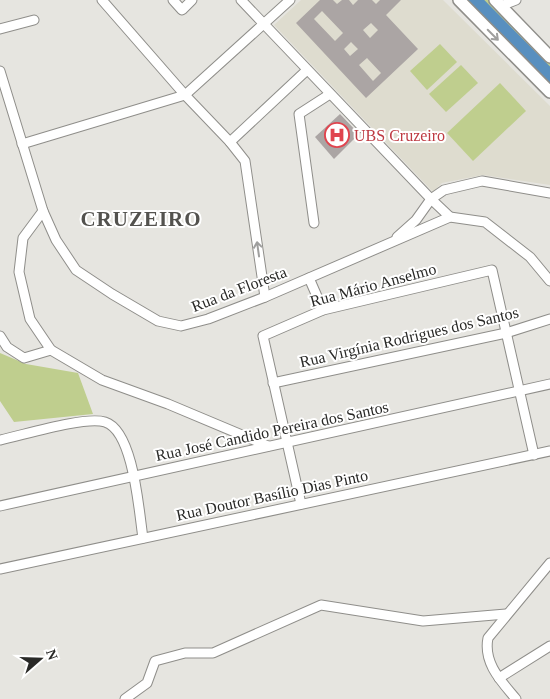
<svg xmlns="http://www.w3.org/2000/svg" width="550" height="699" viewBox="0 0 550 699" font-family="'Times New Roman',serif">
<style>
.built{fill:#dedccf}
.green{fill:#bfce8e}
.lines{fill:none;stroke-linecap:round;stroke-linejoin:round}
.river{stroke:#588fbf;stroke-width:16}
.building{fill:#aba5a4;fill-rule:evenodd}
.minor-casing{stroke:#8f8e8a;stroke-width:11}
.major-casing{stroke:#8f8e8a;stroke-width:14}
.minor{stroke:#fff;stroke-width:9}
.major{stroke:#fff;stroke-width:11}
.oneway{stroke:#9f9f9e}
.labels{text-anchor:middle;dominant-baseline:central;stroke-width:4;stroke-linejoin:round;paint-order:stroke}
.health-label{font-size:16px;fill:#be3a42;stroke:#fff;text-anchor:start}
.street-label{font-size:16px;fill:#292927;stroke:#fff}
.district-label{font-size:21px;font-weight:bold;letter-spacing:1px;fill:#53524e;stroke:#fff}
</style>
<rect width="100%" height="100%" fill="#e6e5e0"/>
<path class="built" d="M301 0H443L550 106V185L483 175 442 183 433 192 274 25Z"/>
<g class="green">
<path d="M465 0H489L550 61V86Z"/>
<path d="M440 44 457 62 427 90 410 71Z"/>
<path d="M461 65 478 83 446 112 429 94Z"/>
<path d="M500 83 526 111 473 161 447 133Z"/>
<path d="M0 353 26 364 78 373 93 414 14 422 0 401Z"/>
</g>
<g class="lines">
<path class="river" d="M473 0 550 78"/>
</g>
<g class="building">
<path d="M320 0H333L337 4 342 0H349L353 5 358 0H372L376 4 380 0H401L386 15 418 49 366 98 296 23ZM322 11 343 33 335 41 314 19ZM371 23 378 30 370 38 363 30ZM351 42 358 49 350 56 344 49ZM367 58 381 73 373 81 359 65Z"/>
<path d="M340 114 359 134 334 159 315 137Z"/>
</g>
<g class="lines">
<defs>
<g id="minor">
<path d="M102 0 185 95 230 142 245 161 265 297"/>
<path d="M173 0 182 10 192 0"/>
<path d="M241 0 431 199 450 217"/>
<path d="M501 6 516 0"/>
<path d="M0 29 34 20"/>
<path d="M0 71 43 211 56 240 76 270 112 294 158 321 181 326 208 319 265 297 450 217 485 222 530 257 550 281"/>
<path d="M230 142 307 70"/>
<path d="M22 144 185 95 290 0"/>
<path d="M43 211 23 238 19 272 30 319 51 350 102 380 168 404 268 446"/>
<path d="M314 223 299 114 330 94"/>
<path d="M397 237 416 220 431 199 444 190 482 181 550 193"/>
<path d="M309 278 323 310"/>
<path d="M0 336 7 347 24 358 51 350"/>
<path d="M273 383 506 333 550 319"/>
<path d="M0 440C24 435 84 416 105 422 134 431 139 513 143 538"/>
<path d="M301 504 263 336 323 310 492 270 534 455"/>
<path d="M0 506 550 384"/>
<path d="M0 569 550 451"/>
<path d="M499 678 550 646"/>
<path d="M125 699 147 683 155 661 185 653H213L321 605 423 621 506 614"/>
<path d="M516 699C501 681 483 663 488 638L550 563"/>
</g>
<g id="major">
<path d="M459 0 550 92"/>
<path d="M495 0 550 57"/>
</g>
</defs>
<use href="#minor" class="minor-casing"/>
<use href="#major" class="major-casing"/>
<use href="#minor" class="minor"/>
<use href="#major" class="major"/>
</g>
<defs><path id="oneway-shaft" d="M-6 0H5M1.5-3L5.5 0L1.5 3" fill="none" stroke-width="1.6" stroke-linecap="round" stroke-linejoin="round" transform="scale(1.25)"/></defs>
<g class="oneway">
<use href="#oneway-shaft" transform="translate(493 35) rotate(45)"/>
<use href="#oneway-shaft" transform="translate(258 249) rotate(-98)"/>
</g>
<defs>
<symbol id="hospital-ring" viewBox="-11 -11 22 22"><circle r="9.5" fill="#fff" stroke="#e0444e" stroke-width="1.5"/><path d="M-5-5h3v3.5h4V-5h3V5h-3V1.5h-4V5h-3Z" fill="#e0444e"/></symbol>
</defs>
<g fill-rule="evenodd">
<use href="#hospital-ring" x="323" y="121" width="28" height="28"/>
</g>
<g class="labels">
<g class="health-label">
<text x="354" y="135">UBS Cruzeiro</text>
</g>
<g class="street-label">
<text transform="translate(373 285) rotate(-15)">Rua Mário Anselmo</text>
<text transform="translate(239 289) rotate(-21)">Rua da Floresta</text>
<text transform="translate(409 337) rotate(-13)">Rua Virgínia Rodrigues dos Santos</text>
<text transform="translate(272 431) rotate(-12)">Rua José Candido Pereira dos Santos</text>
<text transform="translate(272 495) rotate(-12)">Rua Doutor Basílio Dias Pinto</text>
</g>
<g class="district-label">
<text x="141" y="219">CRUZEIRO</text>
</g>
</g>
<g transform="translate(40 659) rotate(70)" stroke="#ffffff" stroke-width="4" paint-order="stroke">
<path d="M0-4L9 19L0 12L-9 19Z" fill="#292927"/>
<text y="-8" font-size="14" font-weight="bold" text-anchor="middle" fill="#292927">N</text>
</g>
</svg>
